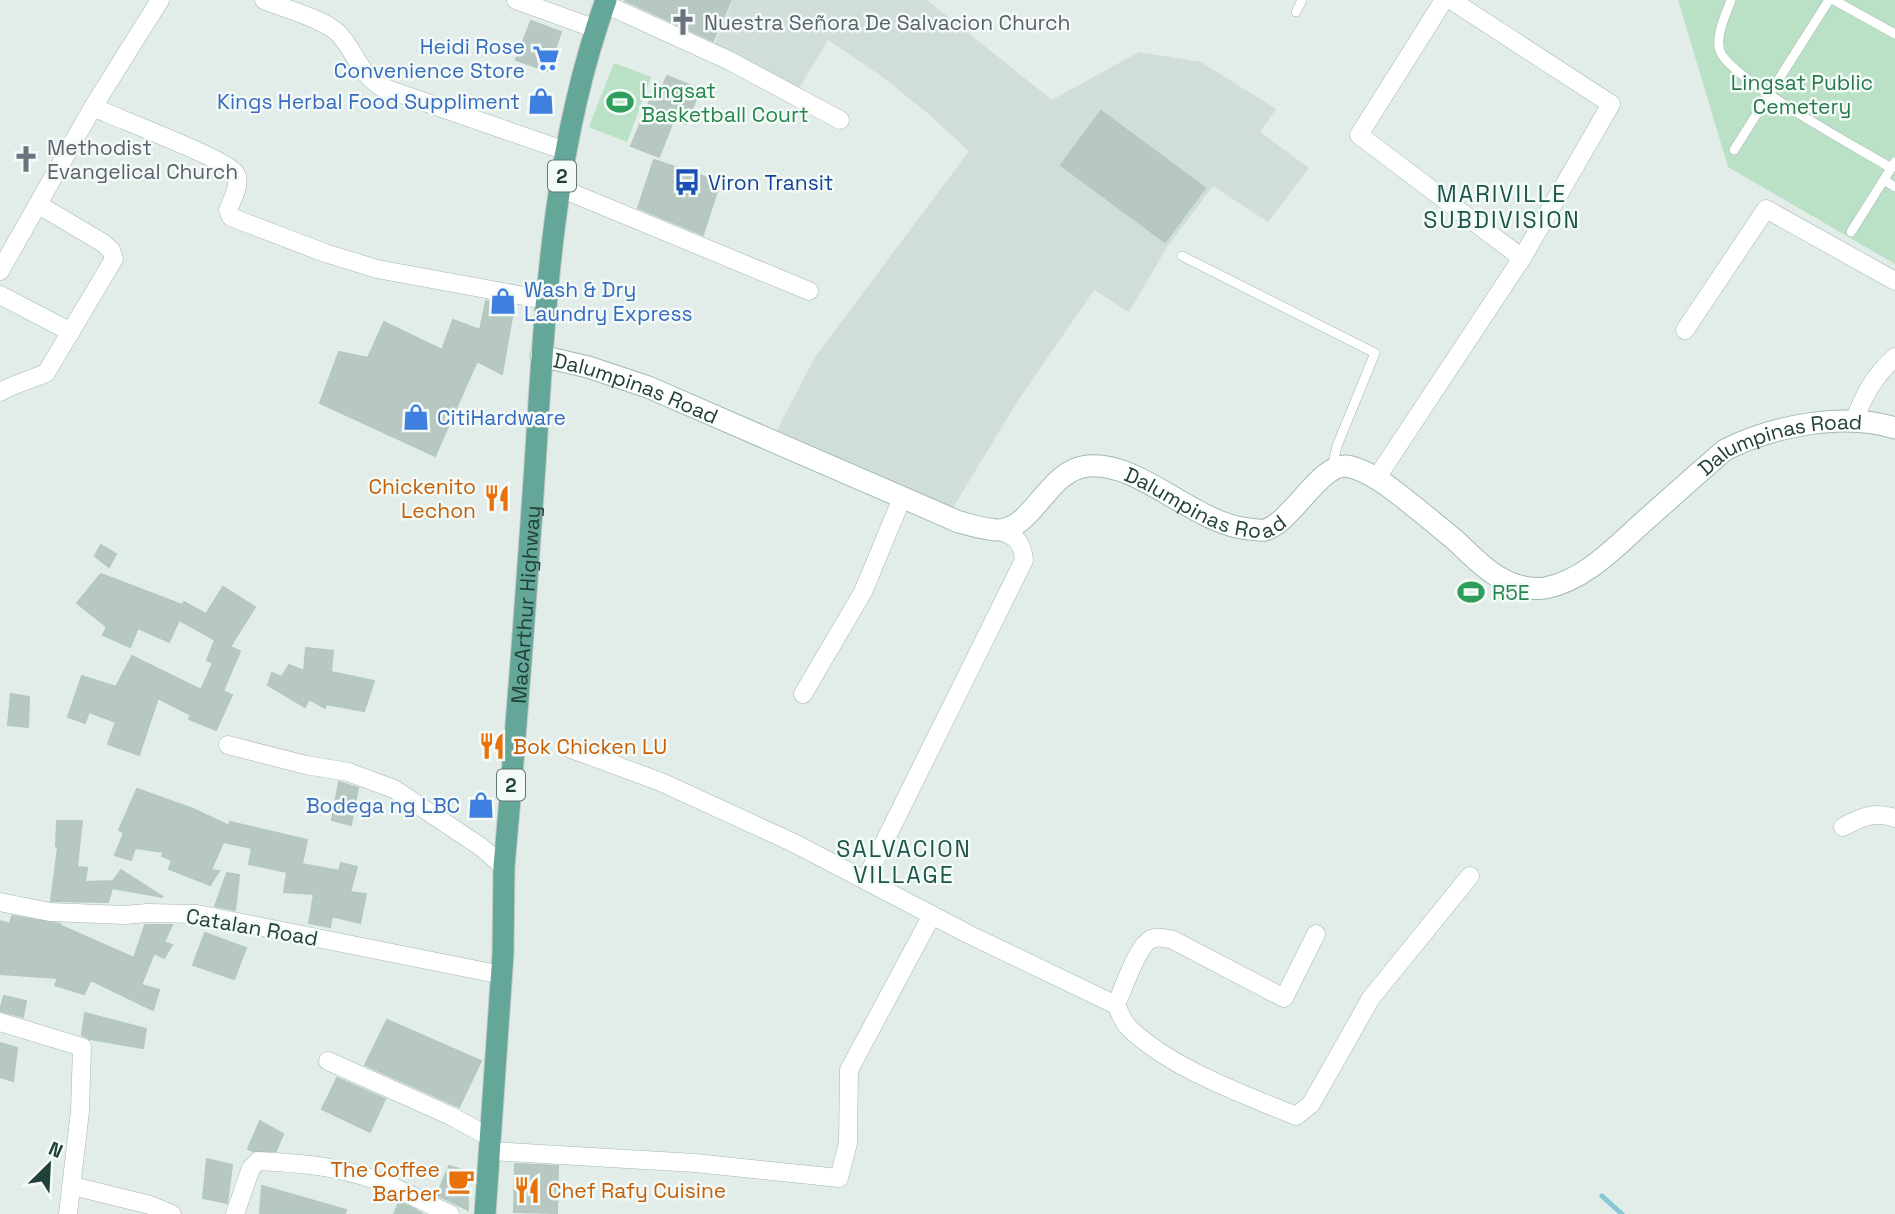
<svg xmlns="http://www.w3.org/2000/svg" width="1895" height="1214" viewBox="0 0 1895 1214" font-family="'Space Grotesk',sans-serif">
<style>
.built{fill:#d0ddd8}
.green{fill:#bae0c6}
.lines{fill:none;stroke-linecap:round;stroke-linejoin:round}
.stream{stroke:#87c6d6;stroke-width:5}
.building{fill:#b7c8c2;stroke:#b4c8c0;stroke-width:2}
.lane-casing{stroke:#a4b6b1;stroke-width:10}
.street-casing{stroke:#a4b6b1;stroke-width:19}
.secondary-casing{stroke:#a0bab2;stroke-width:23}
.primary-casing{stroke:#c1cac8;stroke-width:23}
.lane{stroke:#fff;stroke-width:9}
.street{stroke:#fff;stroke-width:18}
.secondary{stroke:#fff;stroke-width:21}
.primary{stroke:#64a698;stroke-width:21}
.labels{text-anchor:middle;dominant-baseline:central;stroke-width:5;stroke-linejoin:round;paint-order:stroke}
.shield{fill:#f3faf7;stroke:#607872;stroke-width:2}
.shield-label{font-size:19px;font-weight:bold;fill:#214039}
.worship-label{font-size:21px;fill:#5b616d;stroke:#f3faf7;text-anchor:start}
.shop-label{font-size:21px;fill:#366cbe;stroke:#f3faf7;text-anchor:end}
.park-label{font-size:21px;fill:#287a4c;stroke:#f3faf7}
.leisure-label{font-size:21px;fill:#27864d;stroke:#f3faf7;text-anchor:start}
.transit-label{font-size:21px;fill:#164399;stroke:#f3faf7;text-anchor:start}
.street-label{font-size:21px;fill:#214039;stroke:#f3faf7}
.food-label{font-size:21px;fill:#c56008;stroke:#f3faf7;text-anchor:end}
.neighbourhood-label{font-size:23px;letter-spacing:2px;fill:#1b5449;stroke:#f3faf7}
</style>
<rect width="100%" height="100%" fill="#e2ede9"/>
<path class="built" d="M733 0H927L1052 100 1139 52 1201 62 1276 109 1260 132 1309 168 1268 222 1213 186 1167 247 1129 312 1094 290 1017 402 951 511 776 432 815 357 969 151 926 112 884 78 828 40 798 90 713 48Z"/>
<g class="green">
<path d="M1678 0H1895V264L1728 167Z"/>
<path d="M614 63 651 77 627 142 589 127Z"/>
</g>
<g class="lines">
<path class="stream" d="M1602 1196 1622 1214"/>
</g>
<g class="building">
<path d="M624 0H731L713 41Z"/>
<path d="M531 21 561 32 547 71 516 60Z"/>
<path d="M667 76 700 89 686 124 674 119 659 157 631 146 656 86 662 88Z"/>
<path d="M1101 111 1205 188 1165 242 1061 165Z"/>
<path d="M654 160 720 182 703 235 638 208Z"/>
<path d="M486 301 514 306 502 374 477 361 435 456 320 403 339 352 368 358 384 322 442 350 453 320 480 330Z"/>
<path d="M101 545 116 554 109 567 95 556Z"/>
<path d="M101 574 182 605 184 602 206 614 223 587 255 607 230 647 240 651 223 691 232 695 216 730 189 719 191 715 158 698 139 755 108 744 116 722 89 712 85 723 68 717 82 676 116 687 132 656 201 690 213 663 207 660 215 640 179 620 169 642 138 628 130 647 103 635 107 627 77 603Z"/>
<path d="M306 648 333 651 331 672 374 681 364 711 326 704 325 708 309 699 305 707 268 685 272 673 282 677 289 665 304 671Z"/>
<path d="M11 694 29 697 28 727 8 725Z"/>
<path d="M339 782 358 788 351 825 332 820Z"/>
<path d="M137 789 193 809 229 826 230 822 307 840 302 864 339 871 341 863 357 867 350 892 366 894 360 923 332 916 330 927 309 923 314 894 284 892 287 872 249 864 252 848 223 842 211 870 219 871 210 885 169 869 172 860 162 856 164 852 135 848 131 860 115 855 124 833 119 830Z"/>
<path d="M57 821H82L77 867 87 868 85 882 113 881 121 870 163 897 112 888 108 902 51 901 58 847 56 846Z"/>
<path d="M227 873 239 875 235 910 215 906Z"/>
<path d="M12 916 60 924 59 925 134 958 145 925H172L164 942 172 945 164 958 154 953 141 985 159 990 153 1010 91 980 84 994 55 985 58 978 0 974V921L10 924Z"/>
<path d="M205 933 246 948 234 979 193 965Z"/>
<path d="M4 996 26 1001 23 1017 0 1011Z"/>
<path d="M85 1013 146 1029 143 1048 90 1039 82 1035Z"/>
<path d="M387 1020 481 1061 459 1107 365 1065Z"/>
<path d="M0 1043 17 1048 13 1081 0 1077Z"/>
<path d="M337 1078 385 1099 370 1132 322 1109Z"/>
<path d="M260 1121 283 1134 276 1151H253L248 1149Z"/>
<path d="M207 1159 232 1165 227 1203 203 1198Z"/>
<path d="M515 1164 558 1166 557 1213 514 1212Z"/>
<path d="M449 1166 467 1171 468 1210 437 1195Z"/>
<path d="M262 1186 346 1210 345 1214H260Z"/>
<path d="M399 1202 408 1206 423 1214H394Z"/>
</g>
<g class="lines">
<defs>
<g id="lane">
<path d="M1731 0C1726 15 1715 35 1720 51 1730 79 1860 149 1891 168"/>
<path d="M1834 0 1895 34"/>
<path d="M1296 12 1302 0"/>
<path d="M1734 150 1829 0"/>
<path d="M1884 180 1895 187"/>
<path d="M1851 232 1895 162"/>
<path d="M1182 256 1375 353 1337 446 1332 467"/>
</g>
<g id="street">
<path d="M264 0C285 9 325 19 340 35 357 55 357 70 381 87L566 151"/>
<path d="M516 0 596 29"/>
<path d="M1444 0 1359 135 1522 258"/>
<path d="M605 4 730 61 840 120"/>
<path d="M93 107C114 117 231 161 236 174 241 185 232 200 228 210L231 217 325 253 377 269 546 300"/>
<path d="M560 188 809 291"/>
<path d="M0 271 93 107 160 0"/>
<path d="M0 295 71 332"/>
<path d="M1685 330 1766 209 1895 281"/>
<path d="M0 392C16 383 30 380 46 373L114 259 111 250 103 243 39 205"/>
<path d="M1854 422C1863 396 1874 376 1895 357"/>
<path d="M1376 479 1522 258 1611 104 1451 0"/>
<path d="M803 694 863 592 902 498"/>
<path d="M228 745 306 765 348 772 394 789 481 847 504 867"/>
<path d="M566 747 661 782 794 843 970 935 1116 1005C1120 1013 1123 1022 1129 1028 1172 1069 1243 1094 1296 1116L1311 1104 1371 998 1470 876"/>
<path d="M1843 827C1861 817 1875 811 1895 818"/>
<path d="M866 879 1024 560C1022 540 1015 536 998 530"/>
<path d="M0 902 50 912 125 915 147 913 197 914 502 975"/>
<path d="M1116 1005C1123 990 1137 946 1151 939 1158 936 1166 938 1173 940L1284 998 1316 934"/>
<path d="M0 1022 82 1047 80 1111 68 1214"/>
<path d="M328 1061 451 1116 491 1138"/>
<path d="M491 1151 695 1163 839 1178 848 1143 849 1070 932 915"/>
<path d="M73 1186 150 1205 172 1214"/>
<path d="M235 1214 251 1168 258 1161C299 1163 337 1166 376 1180 401 1189 425 1203 450 1214"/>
</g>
<g id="secondary">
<path id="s1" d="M541 356 588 367 648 387 959 522C971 525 984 529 996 530 1034 531 1046 470 1088 466 1140 461 1196 525 1249 529 1253 529 1261 531 1265 530 1292 522 1320 464 1346 466 1360 468 1378 479 1389 487 1412 504 1433 522 1455 540 1470 554 1486 571 1504 580 1515 586 1533 590 1545 588 1587 580 1619 543 1649 517 1674 495 1699 472 1725 450 1772 426 1843 412 1895 428"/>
</g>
<g id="primary">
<path id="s2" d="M485 1214 503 954 504 867C516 733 526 599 535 465 545 309 552 149 606 0"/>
</g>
</defs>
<use href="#lane" class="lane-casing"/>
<use href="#street" class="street-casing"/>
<use href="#secondary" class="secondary-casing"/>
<use href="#primary" class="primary-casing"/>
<use href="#lane" class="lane"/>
<use href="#street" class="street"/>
<use href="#secondary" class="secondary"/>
<use href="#primary" class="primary"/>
</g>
<defs>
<symbol id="church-bare" viewBox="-9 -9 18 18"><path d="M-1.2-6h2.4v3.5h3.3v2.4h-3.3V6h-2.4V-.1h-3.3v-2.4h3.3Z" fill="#6b7280" stroke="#f3faf7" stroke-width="2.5" paint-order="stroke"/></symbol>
<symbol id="supermarket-bare" viewBox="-9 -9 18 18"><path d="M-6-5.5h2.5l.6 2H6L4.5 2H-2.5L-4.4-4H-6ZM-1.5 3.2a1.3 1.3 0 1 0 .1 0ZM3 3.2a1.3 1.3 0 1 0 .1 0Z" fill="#3f7fe0" stroke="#f3faf7" stroke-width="2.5" paint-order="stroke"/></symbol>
<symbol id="shop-bare" viewBox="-9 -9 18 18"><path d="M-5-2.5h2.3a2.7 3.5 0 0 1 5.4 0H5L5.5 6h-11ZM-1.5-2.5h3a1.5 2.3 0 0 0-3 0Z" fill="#3f7fe0" stroke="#f3faf7" stroke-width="2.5" paint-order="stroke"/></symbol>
<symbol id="stadium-bare" viewBox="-9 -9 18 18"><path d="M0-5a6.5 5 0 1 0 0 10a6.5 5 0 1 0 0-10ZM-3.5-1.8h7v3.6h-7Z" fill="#2e9e5b" stroke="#f3faf7" stroke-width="2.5" paint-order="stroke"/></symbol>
<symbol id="bus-bare" viewBox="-9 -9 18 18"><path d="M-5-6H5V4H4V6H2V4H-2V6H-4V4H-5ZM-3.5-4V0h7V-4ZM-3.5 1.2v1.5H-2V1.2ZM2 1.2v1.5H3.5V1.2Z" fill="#1a4fb4" stroke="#f3faf7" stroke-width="2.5" paint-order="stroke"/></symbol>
<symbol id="restaurant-bare" viewBox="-9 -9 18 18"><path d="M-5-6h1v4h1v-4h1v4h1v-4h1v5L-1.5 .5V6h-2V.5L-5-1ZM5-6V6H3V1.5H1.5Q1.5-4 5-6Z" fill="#e8710a" stroke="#f3faf7" stroke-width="2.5" paint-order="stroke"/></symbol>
<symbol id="cafe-bare" viewBox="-9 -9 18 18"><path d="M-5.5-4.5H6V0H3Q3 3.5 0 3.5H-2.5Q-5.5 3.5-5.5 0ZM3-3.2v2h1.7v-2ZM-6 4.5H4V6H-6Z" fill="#e8710a" stroke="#f3faf7" stroke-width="2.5" paint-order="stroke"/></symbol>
</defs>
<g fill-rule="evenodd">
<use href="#church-bare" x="664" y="3" width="38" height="38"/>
<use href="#supermarket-bare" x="527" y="39" width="38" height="38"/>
<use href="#shop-bare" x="522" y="82" width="38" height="38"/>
<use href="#stadium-bare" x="601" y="83" width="38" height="38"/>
<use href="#church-bare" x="7" y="140" width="38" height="38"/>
<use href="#bus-bare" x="668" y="163" width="38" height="38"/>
<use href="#shop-bare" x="484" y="282" width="38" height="38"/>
<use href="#shop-bare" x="397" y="398" width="38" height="38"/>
<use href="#restaurant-bare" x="478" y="479" width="38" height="38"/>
<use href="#stadium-bare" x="1452" y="573" width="38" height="38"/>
<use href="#restaurant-bare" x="473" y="727" width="38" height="38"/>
<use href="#shop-bare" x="462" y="786" width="38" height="38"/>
<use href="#cafe-bare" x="442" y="1162" width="38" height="38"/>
<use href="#restaurant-bare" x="508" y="1171" width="38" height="38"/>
</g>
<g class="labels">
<g class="shield">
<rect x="548" y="160.5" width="28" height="31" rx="5"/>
<rect x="497" y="769.5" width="28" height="31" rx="5"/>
</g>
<g class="shield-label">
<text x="562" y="176">2</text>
<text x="511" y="785">2</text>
</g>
<g class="worship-label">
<text x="704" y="22">Nuestra Señora De Salvacion Church</text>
<text x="47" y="147">Methodist<tspan x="47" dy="24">Evangelical Church</tspan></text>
</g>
<g class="shop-label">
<text x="525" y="46">Heidi Rose<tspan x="525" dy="24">Convenience Store</tspan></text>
<text x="520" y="101">Kings Herbal Food Suppliment</text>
<text x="524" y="289" text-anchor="start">Wash &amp; Dry<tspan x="524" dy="24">Laundry Express</tspan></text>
<text x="437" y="417" text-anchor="start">CitiHardware</text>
<text x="460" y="805">Bodega ng LBC</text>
</g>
<g class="park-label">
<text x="1802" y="82">Lingsat Public<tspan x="1802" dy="24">Cemetery</tspan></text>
</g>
<g class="leisure-label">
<text x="641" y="90">Lingsat<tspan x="641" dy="24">Basketball Court</tspan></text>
<text x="1492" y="592">R5E</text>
</g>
<g class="transit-label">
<text x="708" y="182">Viron Transit</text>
</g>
<g class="street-label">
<text stroke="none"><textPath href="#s1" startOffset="100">Dalumpinas Road</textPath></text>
<text stroke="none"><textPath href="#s1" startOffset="1423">Dalumpinas Road</textPath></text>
<text stroke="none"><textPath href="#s1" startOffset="730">Dalumpinas Road</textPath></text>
<text stroke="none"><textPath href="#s2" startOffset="611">MacArthur Highway</textPath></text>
<text transform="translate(252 927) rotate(10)">Catalan Road</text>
</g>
<g class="food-label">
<text x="476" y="486">Chickenito<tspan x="476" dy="24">Lechon</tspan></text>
<text x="513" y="746" text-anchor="start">Bok Chicken LU</text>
<text x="440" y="1169">The Coffee<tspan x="440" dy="24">Barber</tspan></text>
<text x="548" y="1190" text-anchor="start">Chef Rafy Cuisine</text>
</g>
<g class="neighbourhood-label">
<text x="1502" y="194">MARIVILLE<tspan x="1502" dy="26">SUBDIVISION</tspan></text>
<text x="904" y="849">SALVACION<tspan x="904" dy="26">VILLAGE</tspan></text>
</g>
</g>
<g transform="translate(49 1165) rotate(24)" stroke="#f3faf7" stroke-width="5" paint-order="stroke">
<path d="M0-5L12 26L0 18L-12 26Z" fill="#214039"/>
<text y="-10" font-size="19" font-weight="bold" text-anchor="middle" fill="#214039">N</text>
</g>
</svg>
